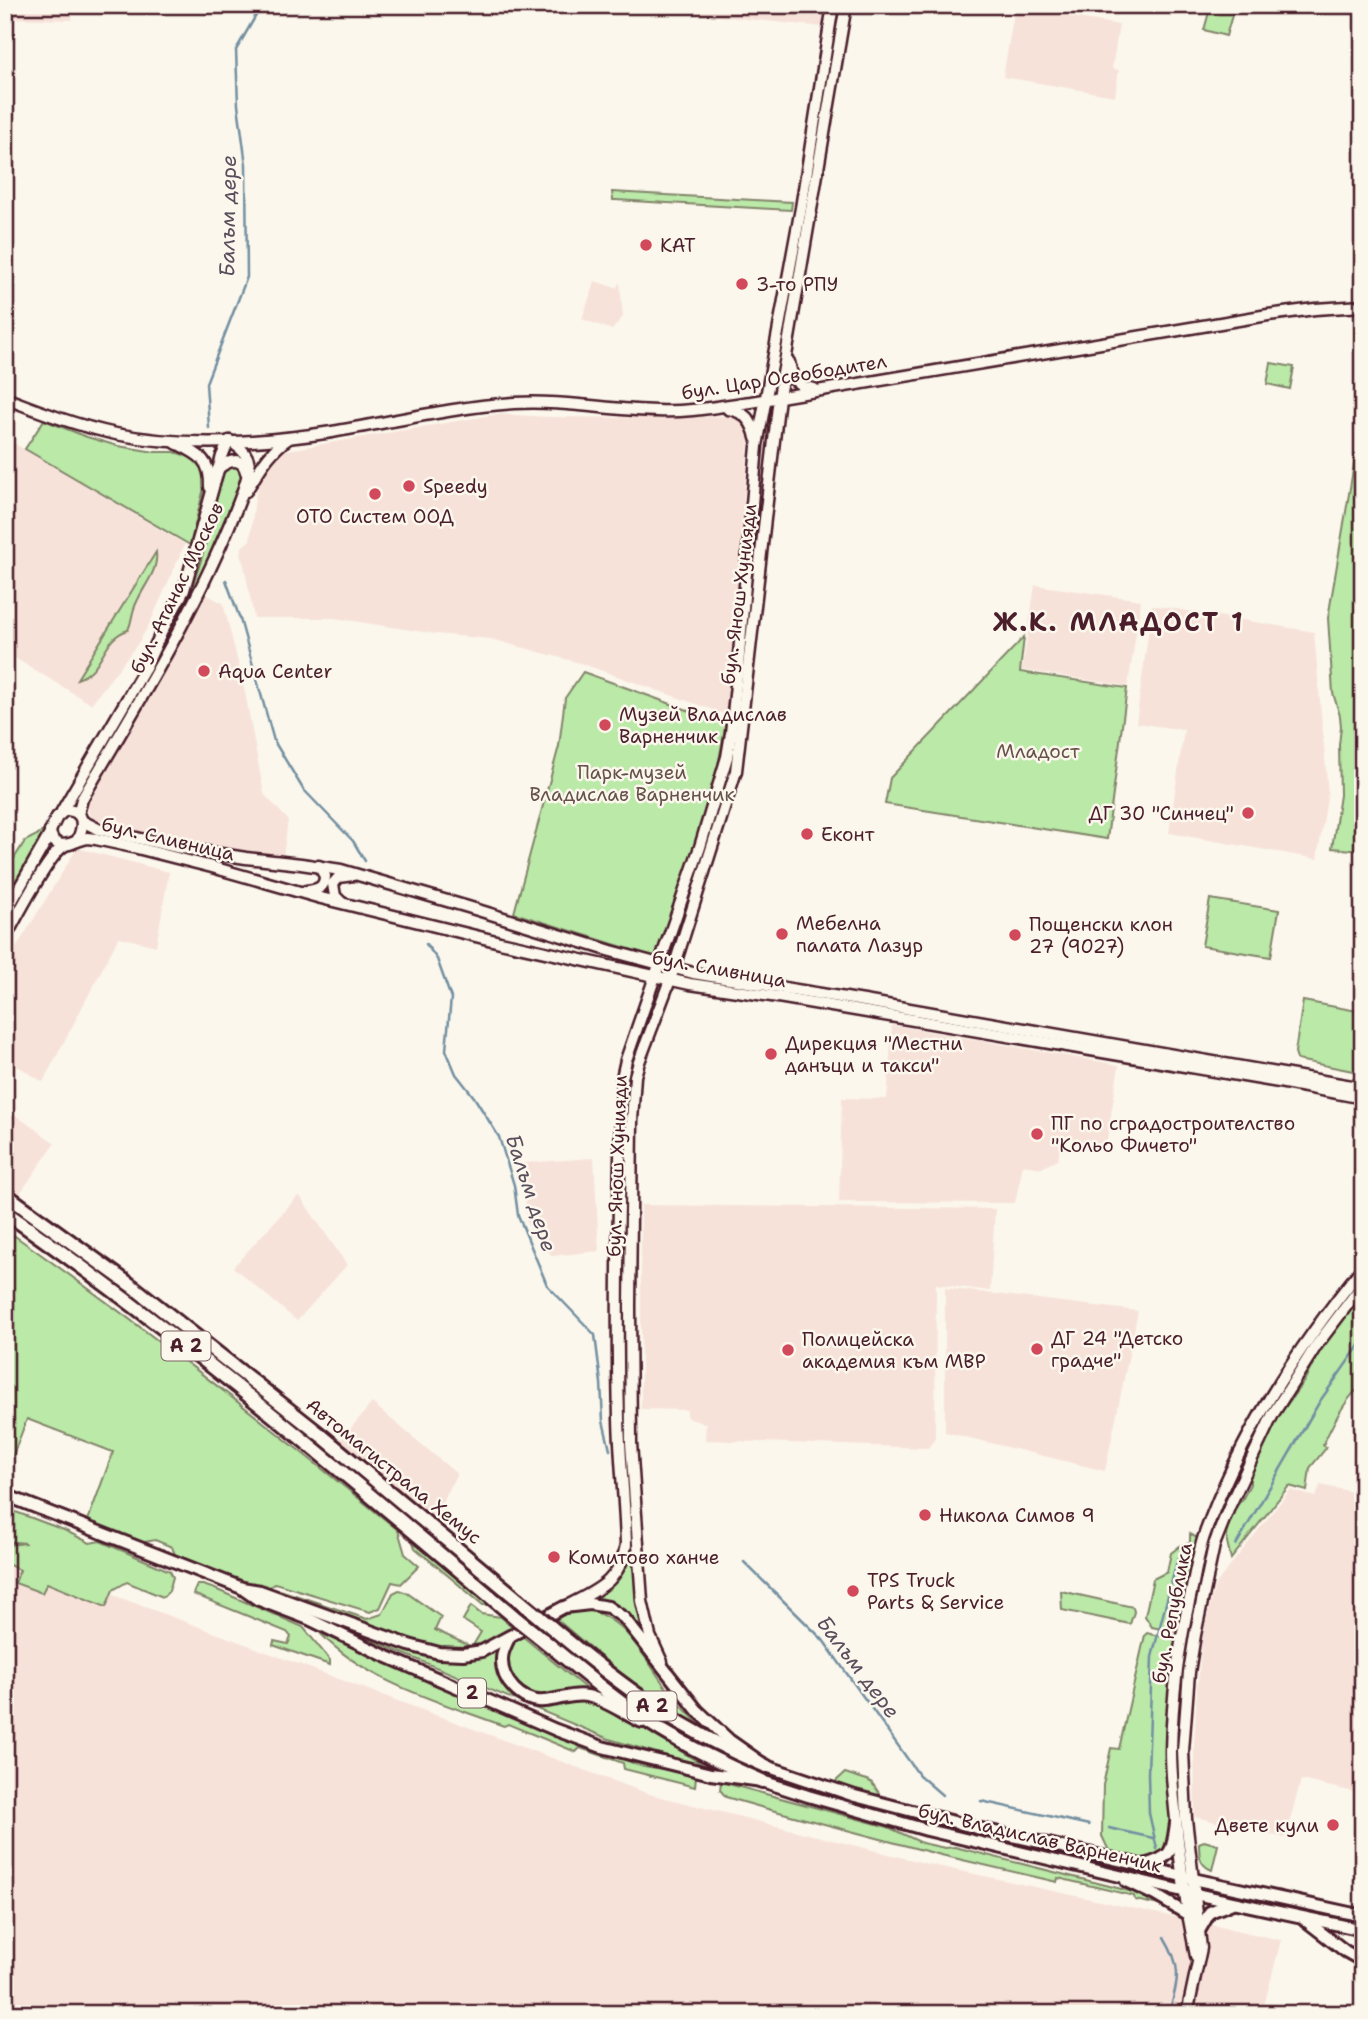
<svg xmlns="http://www.w3.org/2000/svg" width="1368" height="2019" viewBox="0 0 1368 2019" font-family="'Shantell Sans',sans-serif">
<style>
.built{fill:#f7e2d9}
.green{fill:#bae9a8;stroke:#82846a;stroke-width:2}
.lines{fill:none;stroke-linecap:round;stroke-linejoin:round}
.stream{stroke:#738fa1;stroke-width:2.5}
.secondary-casing{stroke:#4a1f2b;stroke-width:15}
.primary-casing{stroke:#4a1f2b;stroke-width:16}
.highway-casing{stroke:#4a1f2b;stroke-width:18}
.secondary{stroke:#fbf7ec;stroke-width:10}
.primary{stroke:#fbf7ec;stroke-width:10}
.highway{stroke:#fbf7ec;stroke-width:12}
.highway-bridge-casing{stroke:#4a1f2b;stroke-width:18;stroke-linecap:butt}
.highway-bridge{stroke:#fbf7ec;stroke-width:12}
.poi-dot{fill:#d1495b;stroke:#fbf7ec;stroke-width:2.5}
.labels{text-anchor:middle;dominant-baseline:central;stroke-width:5;stroke-linejoin:round;paint-order:stroke}
.shield{fill:#fbf7ec;stroke:#7f6065;stroke-width:2}
.shield-label{font-size:18px;font-weight:bold;fill:#4a1f2b}
.poi-label{font-size:19px;fill:#4a1f2b;stroke:#fbf7ec;text-anchor:start}
.street-label{font-size:19px;fill:#4a1f2b;stroke:#fbf7ec}
.park-label{font-size:19px;fill:#66524a;stroke:#fbf7ec}
.water-label{font-size:21px;font-style:italic;fill:#5b4e5c;stroke:#fbf7ec}
.district-label{font-size:26px;font-weight:bold;letter-spacing:2px;fill:#4a1f2b;stroke:#fbf7ec}
</style>
<rect width="100%" height="100%" fill="#fbf7ec"/>
<filter id="ink" filterUnits="userSpaceOnUse"><feTurbulence type="fractalNoise" baseFrequency=".0143" numOctaves="2"/><feDisplacementMap in="SourceGraphic" scale="14" xChannelSelector="R" yChannelSelector="G"/><feConvolveMatrix kernelMatrix="1 2 1 2 8 2 1 2 1" color-interpolation-filters="sRGB"/></filter>
<g filter="url(#ink)">
<g class="built">
<path d="M5 5H73L72 20 5 18Z"/>
<path d="M614 5H826L823 27Z"/>
<path d="M1015 7 1119 25 1112 69 1119 70 1115 96 1003 77Z"/>
<path d="M595 281 616 288 620 282 623 317 612 330 582 319Z"/>
<path d="M498 414 548 417 664 418 727 416 738 419 746 426 749 437 727 715 580 663 491 639 436 634 334 618H254L244 565 241 558 242 547 250 540 255 497 264 471 273 459 282 451Z"/>
<path d="M5 438 185 544 150 623 139 642 91 704 5 652Z"/>
<path d="M1035 585 1141 600 1128 686 1022 670Z"/>
<path d="M205 594 223 603 243 682 264 794 288 820 283 857 189 842 162 839 97 823 89 814 88 805Z"/>
<path d="M1152 605 1314 632 1328 793 1317 859 1169 833 1184 730 1136 723Z"/>
<path d="M77 848 169 872 156 946 119 937 43 1082 13 1063 5 1076V966Z"/>
<path d="M892 1025 1119 1065 1106 1146 1062 1138 1058 1159 1042 1168 1023 1165 1015 1203 839 1202 842 1098 887 1099Z"/>
<path d="M5 1108 55 1143 19 1195 5 1185Z"/>
<path d="M594 1158 599 1251 552 1256 527 1224 523 1163Z"/>
<path d="M299 1195 347 1265 297 1321 233 1267Z"/>
<path d="M641 1205 995 1209 990 1291 936 1284 935 1438 928 1448 705 1440 706 1424 687 1418V1410L641 1409Z"/>
<path d="M945 1288 1138 1311 1105 1471 945 1432Z"/>
<path d="M372 1403 457 1474 434 1519 338 1443Z"/>
<path d="M1320 1485 1363 1494V1794L1301 1780 1285 1838 1195 1817 1194 1746 1197 1689 1203 1634 1215 1585 1290 1490 1316 1497Z"/>
<path d="M5 1555 649 1794 928 1864 1281 1940 1262 2014H5Z"/>
</g>
<g class="green">
<path d="M1211 5H1235L1226 36 1204 30Z"/>
<path d="M612 192 792 202 791 210 615 200H613Z"/>
<path d="M1271 363 1294 367 1290 389 1267 384Z"/>
<path d="M1363 411V851L1332 848 1340 795 1339 745 1341 727 1340 716 1333 693 1328 618Z"/>
<path d="M44 420 87 437 118 446 155 452H174L188 456 199 463 204 472 205 484 190 545 25 449Z"/>
<path d="M229 465 240 467 243 476 182 619 106 750C132 696 168 645 191 589 206 552 213 510 223 470Z"/>
<path d="M156 552C159 573 140 589 134 609 131 617 132 622 128 630 100 639 105 670 77 679Z"/>
<path d="M1024 637 1020 672 1127 688 1107 839 885 804 890 778Z"/>
<path d="M583 672 726 724 712 796 655 957 514 913 559 746 565 698Z"/>
<path d="M46 828 5 899V873L25 841 39 834Z"/>
<path d="M1210 899 1279 910 1271 957 1202 946Z"/>
<path d="M1303 1001 1363 1012V1073L1297 1060 1295 1052Z"/>
<path d="M5 1229C141 1324 270 1426 398 1530L405 1554 419 1566 401 1584 392 1582 380 1608 370 1612 275 1583 267 1589 176 1557 172 1547 155 1540 140 1543 87 1523 113 1452 27 1419 5 1476Z"/>
<path d="M1363 1267V1285L1300 1369 1219 1534 1207 1531 1248 1436Z"/>
<path d="M1363 1293V1385C1346 1396 1331 1427 1323 1445L1326 1448 1310 1468 1307 1491 1289 1486 1231 1559 1227 1542V1526L1232 1511 1242 1500 1250 1484V1473L1279 1416 1304 1381 1321 1349 1356 1300Z"/>
<path d="M5 1508 64 1530 90 1543 100 1541 170 1571 173 1577 169 1591 163 1597 127 1582 113 1590 106 1607 47 1583 42 1593 15 1583 20 1570 5 1563V1547L9 1545 26 1543 14 1542 5 1543Z"/>
<path d="M1190 1534 1203 1541 1199 1557 1212 1559 1195 1635 1183 1751 1191 1860H1180L1176 1827 1161 1860 1128 1862 1109 1851 1102 1836 1103 1785 1111 1748 1119 1749 1145 1635 1147 1633 1180 1641 1182 1633 1152 1627 1145 1616 1153 1579 1167 1572 1171 1553 1180 1546 1190 1543Z"/>
<path d="M413 1542 489 1605H483L415 1548Z"/>
<path d="M632 1542H634C637 1580 637 1613 651 1649 632 1622 623 1600 586 1598 611 1583 628 1575 632 1542Z"/>
<path d="M197 1585H203L215 1589 303 1627 330 1660V1665L273 1645 274 1641 288 1644 291 1637 287 1632 193 1594Z"/>
<path d="M280 1590 367 1619 382 1614 393 1593 399 1590 407 1593 441 1617 435 1630 472 1647 481 1632 463 1620 471 1606 481 1614 501 1617 516 1630C482 1647 476 1651 438 1650L277 1593Z"/>
<path d="M1061 1591 1133 1607 1134 1612 1130 1624 1062 1610Z"/>
<path d="M578 1609C623 1611 643 1657 668 1690 680 1706 695 1720 709 1734L645 1694 555 1618Z"/>
<path d="M308 1614 438 1656 498 1646V1664L531 1704 542 1706 579 1699 596 1703 643 1728 708 1768 609 1739Z"/>
<path d="M320 1633C424 1679 526 1727 633 1763 654 1770 675 1768 696 1776L695 1787 624 1769 623 1763 580 1748 576 1752 508 1724 504 1726C441 1702 369 1684 320 1633Z"/>
<path d="M521 1635 590 1692C572 1694 547 1701 530 1695 509 1687 507 1661 509 1642Z"/>
<path d="M845 1773 867 1780 872 1783 879 1793 878 1797 838 1786 834 1783Z"/>
<path d="M721 1782 888 1827 922 1843 945 1848 955 1847 1145 1895 1164 1906 1135 1900 1134 1896 1058 1878 1057 1882 941 1855 764 1808 726 1797 720 1790Z"/>
<path d="M1204 1841 1218 1845 1212 1870C1199 1865 1199 1855 1199 1843Z"/>
</g>
<g class="lines">
<g class="stream">
<path d="M209 428 206 383 247 277 246 165 238 105 236 50 262 5"/>
<path d="M1363 508V563"/>
<path d="M226 580 240 619 274 741 303 789 353 841 365 861"/>
<path d="M426 944 437 959 451 998 446 1050 456 1074 474 1097 499 1137 514 1185 518 1215 547 1285 595 1335 601 1383 603 1421 610 1450"/>
<path d="M1236 1545 1320 1401 1363 1340"/>
<path d="M744 1562 823 1640 919 1775 942 1795"/>
<path d="M981 1801 1089 1825"/>
<path d="M1109 1828 1153 1838"/>
<path d="M1157 1849 1149 1813 1148 1774 1152 1657 1177 1561 1189 1548"/>
<path d="M1164 1937C1183 1968 1178 1980 1169 2014"/>
</g>
<defs>
<g id="secondary">
<path d="M789 362 793 379 804 387 814 389"/>
<path d="M5 398C41 412 78 426 116 434 186 448 262 443 332 432 392 422 453 407 514 403 562 400 609 410 657 411 688 413 720 406 751 402L1268 315 1315 309 1363 306"/>
<path d="M728 409C745 411 753 422 756 438"/>
<path d="M176 443C198 454 211 459 210 487"/>
<path d="M218 469C228 460 242 456 246 472"/>
<path d="M246 491C259 471 268 452 289 438"/>
<path d="M65 810C86 810 84 827 77 841 65 847 52 847 50 831L57 817Z"/>
<path d="M62 811 144 670 164 627 184 590 222 456 229 441"/>
<path d="M78 814 82 799C134 710 189 622 229 526 235 512 249 480 249 465 248 453 239 447 230 441"/>
<path d="M82 821 98 829 176 847 246 858 301 864 341 870 468 907 611 951 693 973 864 1001 1363 1088"/>
<path d="M77 841 87 838 96 839 133 847 212 867 321 898 500 942 690 984 778 997 1279 1082 1363 1098"/>
<path d="M306 891C317 890 325 888 325 876L319 866"/>
<path d="M341 902 335 896 333 884 339 877 353 875"/>
<path d="M5 913 50 834"/>
<path d="M5 938C16 919 48 855 64 846"/>
<path d="M567 1606C597 1590 620 1582 626 1545 625 1503 620 1461 619 1418 616 1305 619 1191 622 1078L626 1060 700 847 727 757 731 733 738 666 757 446 801 208 833 5"/>
<path d="M662 1662 650 1636 642 1601 631 1443 630 1306 632 1121 635 1076 639 1062 670 980 736 771 779 397 846 5"/>
<path d="M1196 1956C1186 1907 1179 1859 1175 1809 1173 1790 1171 1770 1171 1751 1172 1698 1179 1644 1191 1593 1195 1574 1198 1554 1204 1536 1240 1435 1296 1350 1363 1267"/>
<path d="M1187 2014 1201 1948 1186 1819 1183 1751 1189 1672 1195 1635 1214 1545 1230 1505 1273 1414 1316 1346 1363 1284"/>
</g>
<g id="primary">
<path d="M5 1495 242 1588 260 1591 409 1645 439 1653 463 1654 482 1651 564 1607 590 1604 608 1607 624 1618 697 1710 729 1740 766 1766 855 1796 977 1828 1128 1862 1193 1879 1363 1916"/>
<path d="M244 1590 257 1599 309 1619 383 1655 556 1730 602 1747 711 1774 762 1781 808 1796 927 1830 1195 1894 1363 1930"/>
<path d="M509 1638C506 1645 502 1651 502 1659 501 1680 521 1703 544 1701 559 1700 572 1693 587 1696 606 1700 624 1714 642 1722"/>
<path d="M1144 1865C1173 1857 1172 1852 1176 1823"/>
<path d="M1126 1881 1155 1895 1187 1914"/>
<path d="M1305 1920 1345 1951 1361 1960"/>
<path d="M1199 1931 1210 1912 1232 1903"/>
</g>
<g id="highway">
<path d="M5 1194 136 1289 322 1436 533 1612"/>
<path d="M5 1212C184 1337 352 1479 518 1620"/>
<path d="M551 1627C620 1685 681 1731 766 1766"/>
<path d="M537 1635C577 1667 617 1703 661 1730 694 1750 728 1766 762 1781"/>
</g>
</defs>
<use href="#secondary" class="secondary-casing"/>
<use href="#primary" class="primary-casing"/>
<use href="#highway" class="highway-casing"/>
<use href="#secondary" class="secondary"/>
<use href="#primary" class="primary"/>
<use href="#highway" class="highway"/>
<defs>
<g id="highway-bridge">
<path d="M533 1612 551 1627"/>
<path d="M518 1620 537 1635"/>
</g>
</defs>
<use href="#highway-bridge" class="highway-bridge-casing"/>
<use href="#highway-bridge" class="highway-bridge"/>
</g>
</g>
<g class="poi-dot">
<circle cx="646" cy="245" r="7"/>
<circle cx="742" cy="284" r="7"/>
<circle cx="409" cy="486" r="7"/>
<circle cx="375" cy="494" r="7"/>
<circle cx="204" cy="671" r="7"/>
<circle cx="605" cy="725" r="7"/>
<circle cx="1248" cy="813" r="7"/>
<circle cx="807" cy="834" r="7"/>
<circle cx="782" cy="934" r="7"/>
<circle cx="1015" cy="935" r="7"/>
<circle cx="771" cy="1054" r="7"/>
<circle cx="1037" cy="1134" r="7"/>
<circle cx="1037" cy="1349" r="7"/>
<circle cx="788" cy="1350" r="7"/>
<circle cx="925" cy="1515" r="7"/>
<circle cx="554" cy="1557" r="7"/>
<circle cx="853" cy="1591" r="7"/>
<circle cx="1333" cy="1825" r="7"/>
</g>
<g class="labels">
<g class="shield">
<rect x="161.5" y="1331.5" width="49" height="29" rx="5"/>
<rect x="458" y="1678.5" width="28" height="29" rx="5"/>
<rect x="627.5" y="1691.5" width="49" height="29" rx="5"/>
</g>
<g class="shield-label">
<text x="186" y="1346">A 2</text>
<text x="472" y="1693">2</text>
<text x="652" y="1706">A 2</text>
</g>
<g class="poi-label">
<text x="660" y="245">КАТ</text>
<text x="756" y="284">3-то РПУ</text>
<text x="423" y="486">Speedy</text>
<text x="375" y="516" text-anchor="middle">ОТО Систем ООД</text>
<text x="218" y="671">Aqua Center</text>
<text x="619" y="714">Музей Владислав<tspan x="619" dy="22">Варненчик</tspan></text>
<text x="1234" y="813" text-anchor="end">ДГ 30 "Синчец"</text>
<text x="821" y="834">Еконт</text>
<text x="796" y="923">Мебелна<tspan x="796" dy="22">палата Лазур</tspan></text>
<text x="1029" y="924">Пощенски клон<tspan x="1029" dy="22">27 (9027)</tspan></text>
<text x="785" y="1043">Дирекция "Местни<tspan x="785" dy="22">данъци и такси"</tspan></text>
<text x="1051" y="1123">ПГ по сградостроителство<tspan x="1051" dy="22">"Кольо Фичето"</tspan></text>
<text x="1051" y="1338">ДГ 24 "Детско<tspan x="1051" dy="22">градче"</tspan></text>
<text x="802" y="1339">Полицейска<tspan x="802" dy="22">академия към МВР</tspan></text>
<text x="939" y="1515">Никола Симов 9</text>
<text x="568" y="1557">Комитово ханче</text>
<text x="867" y="1580">TPS Truck<tspan x="867" dy="22">Parts &amp; Service</tspan></text>
<text x="1319" y="1825" text-anchor="end">Двете кули</text>
</g>
<g class="street-label">
<text transform="translate(784 377) rotate(-9)">бул. Цар Освободител</text>
<text transform="translate(177 588) rotate(-64)">бул. Атанас Москов</text>
<text transform="translate(739 594) rotate(-83)">бул. Янош Хунияди</text>
<text transform="translate(168 839) rotate(13)">бул. Сливница</text>
<text transform="translate(719 969) rotate(10)">бул. Сливница</text>
<text transform="translate(617 1166) rotate(-88)">бул. Янош Хунияди</text>
<text transform="translate(394 1471) rotate(39)">Автомагистрала Хемус</text>
<text transform="translate(1172 1613) rotate(-79)">бул. Република</text>
<text transform="translate(1040 1838) rotate(13)">бул. Владислав Варненчик</text>
</g>
<g class="park-label">
<text x="1038" y="751">Младост</text>
<text x="632" y="772">Парк-музей<tspan x="632" dy="22">Владислав Варненчик</tspan></text>
</g>
<g class="water-label">
<text transform="translate(228 216) rotate(-89)">Балъм дере</text>
<text transform="translate(531 1193) rotate(72)">Балъм дере</text>
<text transform="translate(858 1667) rotate(53)">Балъм дере</text>
</g>
<g class="district-label">
<text x="1119" y="621">Ж.К. МЛАДОСТ 1</text>
</g>
</g>
<rect width="1368" height="2019" fill="none" stroke="#fbf7ec" stroke-width="28"/>
<rect x="14" y="14" width="1340" height="1991" fill="none" stroke="#4a1f2b" stroke-width="2.5" filter="url(#ink)"/>
</svg>
